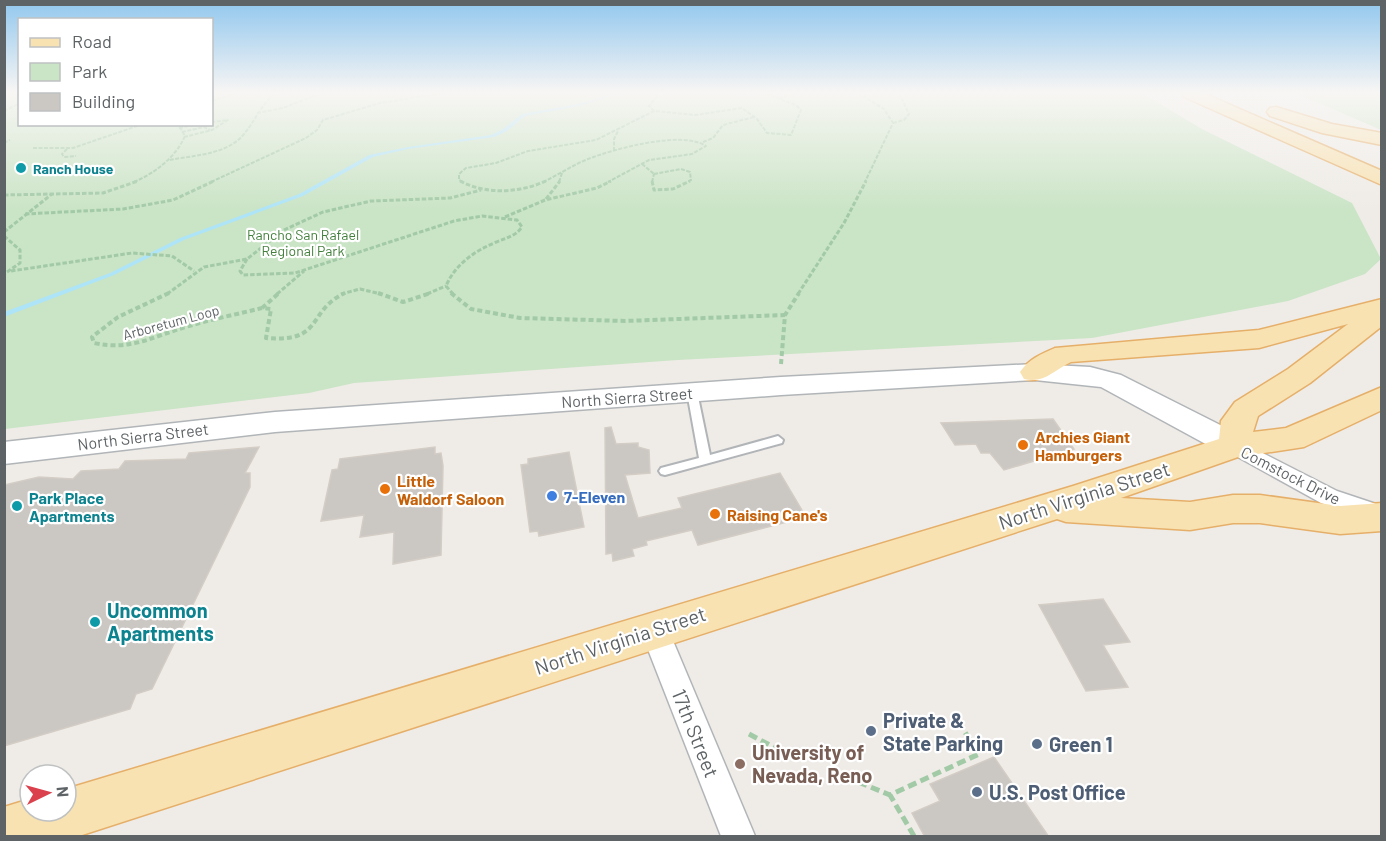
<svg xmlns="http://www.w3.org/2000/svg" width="1386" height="841" viewBox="0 0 1386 841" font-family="Barlow,sans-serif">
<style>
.green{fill:#cae4c6}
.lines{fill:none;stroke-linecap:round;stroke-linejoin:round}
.stream{fill:#aee4f8;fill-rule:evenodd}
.building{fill:#cbc7c3;stroke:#d3cdc5;stroke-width:1.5}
.lane-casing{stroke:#b2b5b8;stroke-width:4}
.street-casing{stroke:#b2b5b8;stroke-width:3}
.secondary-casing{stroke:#b1b5b8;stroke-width:3}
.primary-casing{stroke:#e6af69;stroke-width:3}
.path-far3{stroke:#a2caa7;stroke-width:2;stroke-dasharray:4 1.5;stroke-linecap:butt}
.path-far2{stroke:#a2caa7;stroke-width:3;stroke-dasharray:4.5 2;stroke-linecap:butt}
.path-far1{stroke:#a2caa7;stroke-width:4;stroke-dasharray:5 3;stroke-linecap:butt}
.path{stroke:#a2caa7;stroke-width:5;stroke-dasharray:9 4.5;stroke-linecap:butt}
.lane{fill:#fff;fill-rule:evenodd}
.street{fill:#fff;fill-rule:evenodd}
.secondary{fill:#fff;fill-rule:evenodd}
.primary{fill:#f8e2b2;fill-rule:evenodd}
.culture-dot{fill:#0f9aa8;stroke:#fff;stroke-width:2}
.food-dot{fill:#e8710a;stroke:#fff;stroke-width:2}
.shop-dot{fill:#3f7fe0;stroke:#fff;stroke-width:2}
.service-dot{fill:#5c6f8a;stroke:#fff;stroke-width:2}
.education-dot{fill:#8d6e63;stroke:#fff;stroke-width:2}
.labels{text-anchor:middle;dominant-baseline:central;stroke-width:4.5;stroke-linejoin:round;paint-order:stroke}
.far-culture-label{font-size:14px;font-weight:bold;fill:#0d838f;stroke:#fff;text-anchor:start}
.far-park-label{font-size:14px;fill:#437f3c;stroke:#fff}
.far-street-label{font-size:14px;fill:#5e6366;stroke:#fff}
.street-label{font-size:16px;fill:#5e6366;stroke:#fff}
.food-label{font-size:16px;font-weight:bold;fill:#c56008;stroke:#fff;text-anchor:start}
.shop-label{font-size:16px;font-weight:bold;fill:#366cbe;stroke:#fff;text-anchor:start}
.culture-label{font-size:16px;font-weight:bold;fill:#0d838f;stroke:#fff;text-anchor:start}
.near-street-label{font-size:20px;fill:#5e6366;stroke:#fff}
.near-culture-label{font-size:20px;font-weight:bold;fill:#0d838f;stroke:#fff;text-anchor:start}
.near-service-label{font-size:20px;font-weight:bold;fill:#4e5e75;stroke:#fff;text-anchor:start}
.near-education-label{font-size:20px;font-weight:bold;fill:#785e54;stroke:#fff;text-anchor:start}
</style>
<rect width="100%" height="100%" fill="#efece7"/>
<g class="green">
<path d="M4 93H19L20 124H212V93H1142L1202 129 1352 203 1381 259 1365 274 1288 301 1092 338 678 360 354 383 309 393 5 429Z"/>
<path d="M1296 93H1381V130Z"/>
</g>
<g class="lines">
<path class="stream" d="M616 93H621L579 106 525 116 507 131 494 137 408 149 373 157 303 196 184 240 114 275 4 317V312L110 273 180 238 299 194 369 155 408 147 491 135 503 129 522 114 578 104Z"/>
</g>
<g class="building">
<path d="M1053 419 1074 449 1004 470 990 453H981L976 444 955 445 941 423Z"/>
<path d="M611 427 616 444 638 443V447L649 450 650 473 625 475 638 518 682 508 678 498 780 473 806 517 698 545 692 530 646 541 647 545 632 549 634 556 613 561 612 553 606 554 605 428Z"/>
<path d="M259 447 245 473H250V487L152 689 136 694 130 709 4 746V485L39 477 73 479 81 471 119 469 125 461 186 459 189 453Z"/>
<path d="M435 447V454L441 453 443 466 441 555 393 564 394 532 360 537 364 515 321 521 332 470 338 469 340 459Z"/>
<path d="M569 452 584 527 539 536 538 531 530 532 521 465 528 464V459Z"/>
<path d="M1103 599 1130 642 1103 645 1128 687 1086 691 1039 605Z"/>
<path d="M994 757 1049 837H925L912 813 940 801 930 784Z"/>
</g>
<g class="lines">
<defs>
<path id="lane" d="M692 389 697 392 710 455 778 436 783 440 782 443 665 475 661 474 659 471 661 468 699 458 687 392Z"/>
<g id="street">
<path d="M1235 439 1337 491 1382 506V522L1321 503 1227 451 1224 446 1227 441Z"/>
<path d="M654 617 664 621 668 629 755 836H721L640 629 644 621Z"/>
</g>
<path id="secondary" d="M1035 364 1090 367 1121 375 1246 438 1251 446 1246 454 1235 457 1224 454 1101 387 1035 380 781 395 275 432 4 464V442L275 412 781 377Z"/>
<g id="primary">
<path d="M1182 93H1203L1382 171V185L1184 97Z"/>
<path d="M1276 107 1332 124 1382 133V145L1322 133 1270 116 1267 112 1270 108Z"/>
<path d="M1382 299V326L1310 383 1258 416 1253 432 1286 428 1382 387V410L1304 447 1238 457 1121 498 1190 502 1233 495H1260L1340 506 1382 503V531L1340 534 1260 523H1233L1190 530 1066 522 1057 519 79 836H4V807L30 799V811H66V789L1073 486 1219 439 1221 421 1235 402 1288 369 1348 324 1259 348 1071 362C1054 370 1044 384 1024 379L1020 372C1029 359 1041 354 1055 348L1259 330Z"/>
</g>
</defs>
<use href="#lane" class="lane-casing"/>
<use href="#street" class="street-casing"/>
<use href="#secondary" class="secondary-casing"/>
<use href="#primary" class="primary-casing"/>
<g class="path-far3">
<path d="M742 93H765"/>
<path d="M858 93 884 109 893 123 865 182"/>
<path d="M779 99 791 93"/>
<path d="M212 101 237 93"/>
<path d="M4 111 20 103"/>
<path d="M654 111 649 106 660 93"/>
<path d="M257 113 283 108 321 93"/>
<path d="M893 123 904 120 909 114 899 93"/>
<path d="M179 128 198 124"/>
<path d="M182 132 204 127 210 130"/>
<path d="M184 137 212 130 228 120 212 122"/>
<path d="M703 142 713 138 723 125 754 117"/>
<path d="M4 143 10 140"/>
<path d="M33 148H73L143 124"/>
<path d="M67 149 62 154 64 157 76 156"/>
<path d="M614 151V139L618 131"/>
<path d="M170 160C194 155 227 155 244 134 255 121 261 105 275 93"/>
<path d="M642 164 654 174"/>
<path d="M654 174 681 169 690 172 691 180 687 182"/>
<path d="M134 182C155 173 176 157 185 136L178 124"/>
<path d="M211 182 306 138 317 130 323 120 380 103 443 93"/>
<path d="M463 182 459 180V174L466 168 496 163 528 151 596 140 654 111 696 115 742 108 757 119 767 133 791 135 801 110 796 105 764 93"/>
<path d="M543 182C558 175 573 165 588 159 614 149 682 130 706 146L692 154 649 160 608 182"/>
<path d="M559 182 562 173"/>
<path d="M652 182 654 174"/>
</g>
<g class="path-far2">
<path d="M460 181C487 195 519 193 546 181"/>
<path d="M652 181 654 190 673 189 690 181"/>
<path d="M4 195 103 193 138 181"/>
<path d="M546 199 560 181"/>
<path d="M25 214 123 209 173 200 214 181"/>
<path d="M505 217 545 200 597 188 611 181"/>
<path d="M4 232 52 194"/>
<path d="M4 236 20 250V263L4 274"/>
<path d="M247 259 240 271 243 275 295 273 454 221 482 216 517 220 522 227C515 237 505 238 494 243 473 252 455 265 446 286"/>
<path d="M11 271 132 253 172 256 194 271"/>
<path d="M446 286 453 294"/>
<path d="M167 294 204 267 247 259 284 230 323 212 371 201 450 198 481 190"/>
<path d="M277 294 304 271"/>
<path d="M341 294 360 289 381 294"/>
<path d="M427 294 446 286"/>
<path d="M798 294 844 223 866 181"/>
</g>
<g class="path-far1">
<path d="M169 293 118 317 92 337 94 343C133 351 153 336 189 326 213 319 238 314 262 308L271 309 266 338C325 343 306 311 345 293"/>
<path d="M378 293 403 302 431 293"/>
<path d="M451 293 471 309 520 318 625 321 785 315"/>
<path d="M262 308 279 293"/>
<path d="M781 364 785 315 799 293"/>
</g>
<g class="path">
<path d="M749 734 781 751"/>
<path d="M846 777 890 795"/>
<path d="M914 836 890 795 979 754 961 726"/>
</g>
<use href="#lane" class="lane"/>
<use href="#street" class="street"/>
<use href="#secondary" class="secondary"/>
<use href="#primary" class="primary"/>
</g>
<linearGradient id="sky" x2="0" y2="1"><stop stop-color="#91c7ee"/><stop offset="0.44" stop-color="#f8f6f4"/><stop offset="1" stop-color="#f8f6f4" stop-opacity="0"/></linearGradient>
<rect width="1386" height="210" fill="url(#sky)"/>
<g class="culture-dot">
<circle cx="21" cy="168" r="6"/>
<circle cx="17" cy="506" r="6"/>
<circle cx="95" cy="622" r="6"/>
</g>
<g class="food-dot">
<circle cx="1023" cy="445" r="6"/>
<circle cx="385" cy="489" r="6"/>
<circle cx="715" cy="514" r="6"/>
</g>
<circle class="shop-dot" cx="552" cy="496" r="6"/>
<g class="service-dot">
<circle cx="871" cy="731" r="6"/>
<circle cx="1037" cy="744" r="6"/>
<circle cx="977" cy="792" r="6"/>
</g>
<circle class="education-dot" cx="740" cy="764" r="6"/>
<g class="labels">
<g class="far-culture-label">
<text x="33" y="168">Ranch House</text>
</g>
<g class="far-park-label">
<text x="303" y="234">Rancho San Rafael<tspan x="303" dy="16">Regional Park</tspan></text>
</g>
<g class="far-street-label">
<text transform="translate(171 322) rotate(-15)">Arboretum Loop</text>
</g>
<g class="street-label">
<text transform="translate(627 397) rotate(-4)">North Sierra Street</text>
<text transform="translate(143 436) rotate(-7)">North Sierra Street</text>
<text transform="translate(1291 475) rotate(27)">Comstock Drive</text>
</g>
<g class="food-label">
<text x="1035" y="436">Archies Giant<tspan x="1035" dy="18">Hamburgers</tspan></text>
<text x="397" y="480">Little<tspan x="397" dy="18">Waldorf Saloon</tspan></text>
<text x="727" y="514">Raising Cane's</text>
</g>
<g class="shop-label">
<text x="564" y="496">7-Eleven</text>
</g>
<g class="culture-label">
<text x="29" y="497">Park Place<tspan x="29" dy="18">Apartments</tspan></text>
</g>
<g class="near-street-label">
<text transform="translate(1084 495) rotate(-18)">North Virginia Street</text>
<text transform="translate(620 640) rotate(-18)">North Virginia Street</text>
<text transform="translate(696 733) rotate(68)">17th Street</text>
</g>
<g class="near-culture-label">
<text x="107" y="610">Uncommon<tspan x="107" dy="23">Apartments</tspan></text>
</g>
<g class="near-service-label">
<text x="883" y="720">Private &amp;<tspan x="883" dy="23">State Parking</tspan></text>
<text x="1049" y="744">Green 1</text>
<text x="989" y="792">U.S. Post Office</text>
</g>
<g class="near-education-label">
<text x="752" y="752">University of<tspan x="752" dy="23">Nevada, Reno</tspan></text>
</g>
</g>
<rect width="1386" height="841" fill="none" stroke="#5e6366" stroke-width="12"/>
<rect x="18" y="18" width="195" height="108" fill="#ffffff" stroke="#bfc1c2" stroke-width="1.5"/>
<rect x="30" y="38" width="30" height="9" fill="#f8e2b2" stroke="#bfc1c2" stroke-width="1.5"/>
<text x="72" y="48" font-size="18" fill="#5e6366">Road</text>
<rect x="30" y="63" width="30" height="18" fill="#cae4c6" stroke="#bfc1c2" stroke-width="1.5"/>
<text x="72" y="78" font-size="18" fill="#5e6366">Park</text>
<rect x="30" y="93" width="30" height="18" fill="#cbc7c3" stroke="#bfc1c2" stroke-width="1.5"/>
<text x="72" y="108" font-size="18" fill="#5e6366">Building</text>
<g transform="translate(48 793) rotate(85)"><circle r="28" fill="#ffffff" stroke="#bfc1c2" stroke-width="1.5"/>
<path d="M0-4.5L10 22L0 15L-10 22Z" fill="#db414d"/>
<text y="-9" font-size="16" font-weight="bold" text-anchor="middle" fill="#5e6366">N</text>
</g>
</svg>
